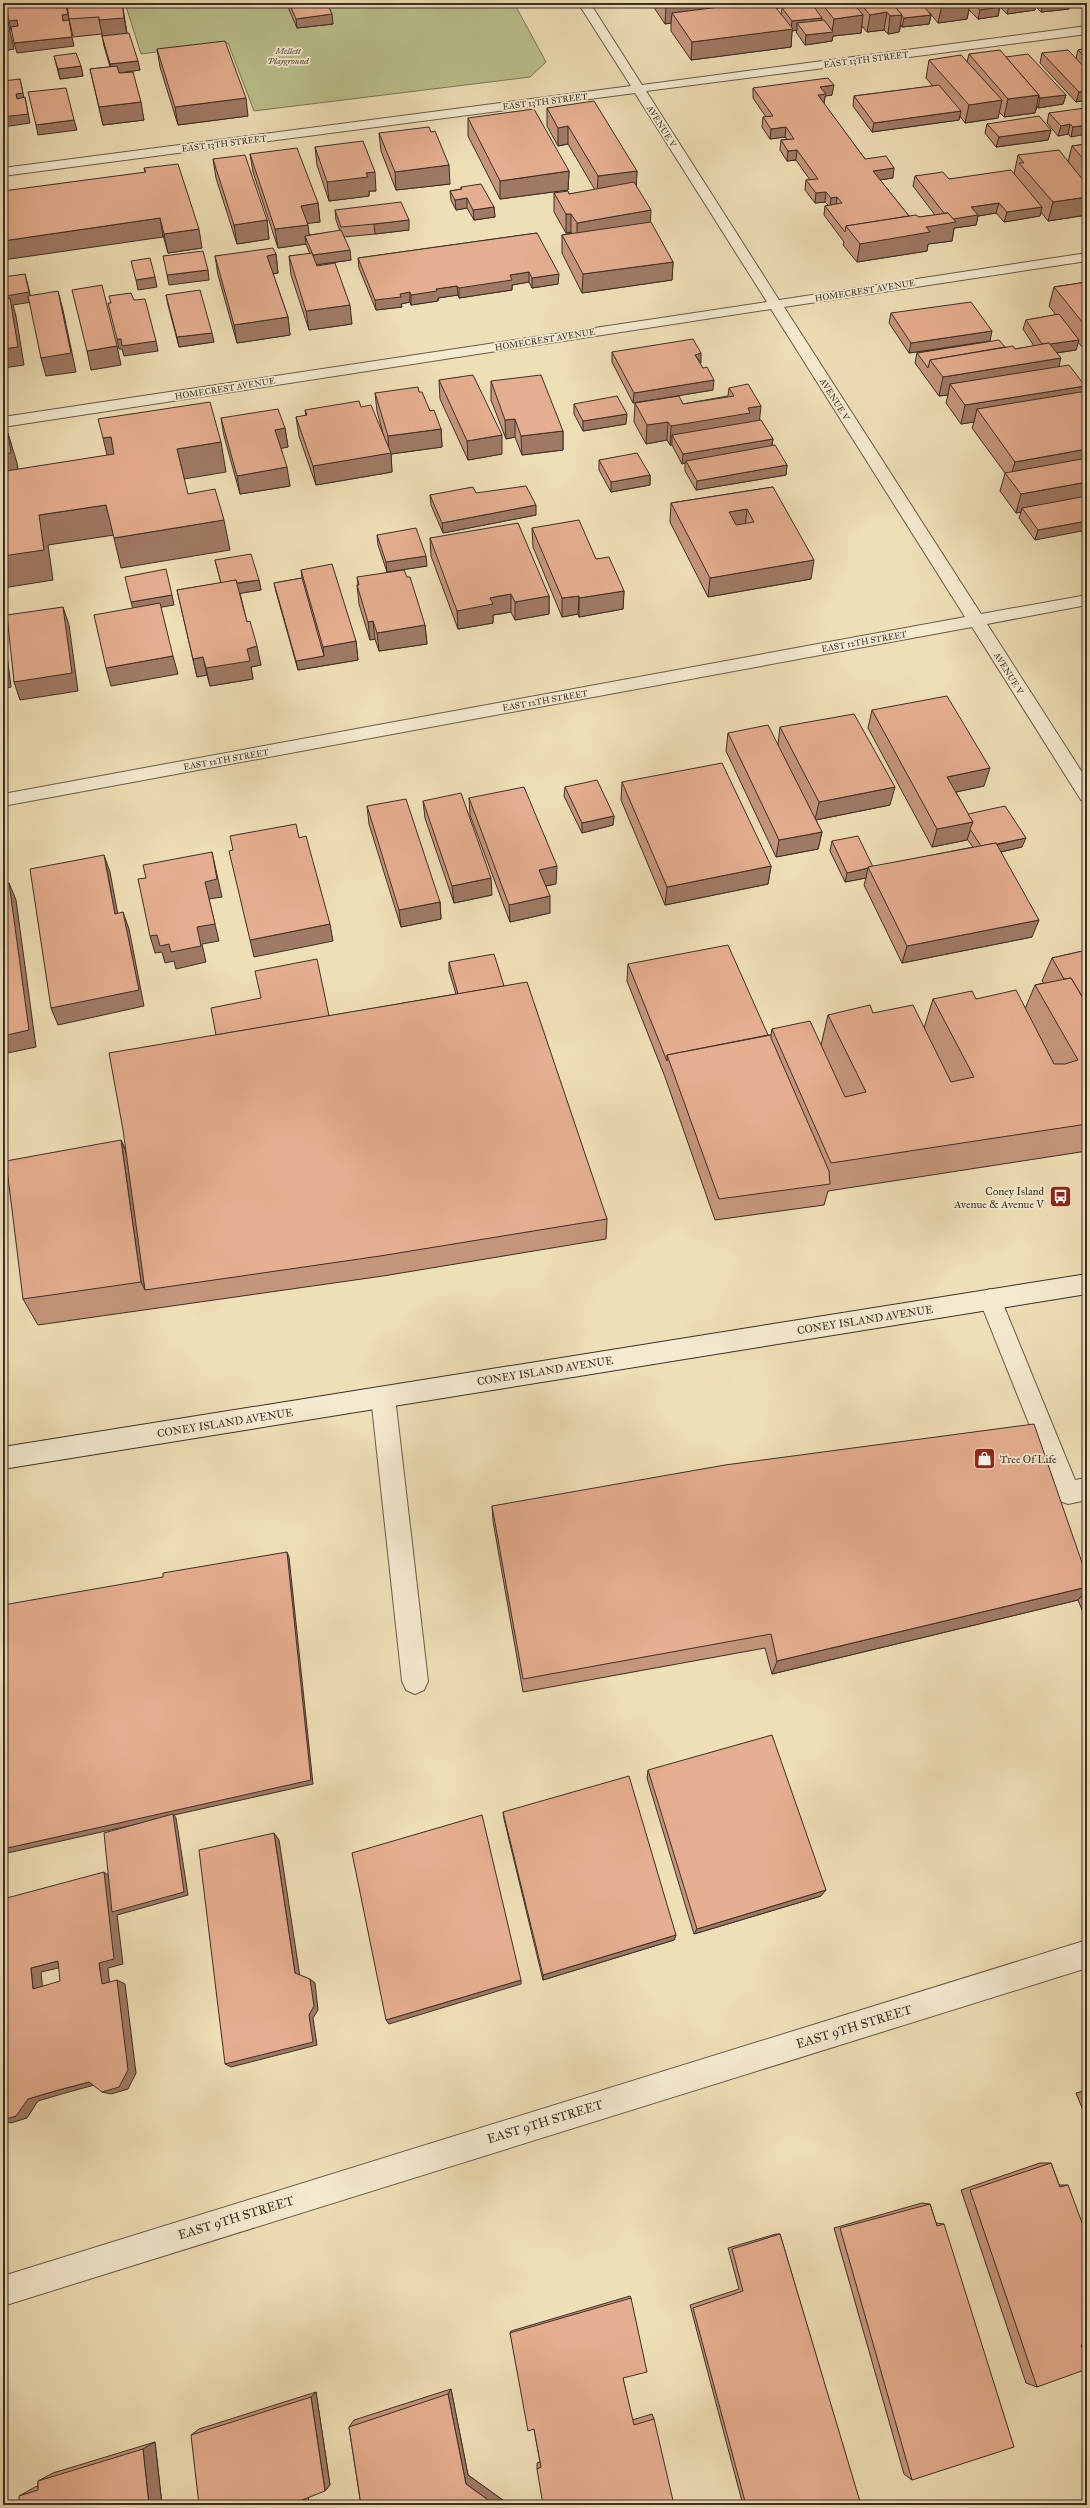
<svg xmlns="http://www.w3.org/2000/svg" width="1090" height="2508" viewBox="0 0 1090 2508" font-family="'IM FELL Great Primer',serif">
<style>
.green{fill:#bac18d;stroke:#7a785b}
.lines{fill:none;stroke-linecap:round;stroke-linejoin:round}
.service-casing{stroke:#685b4c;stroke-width:2}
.minor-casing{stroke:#685b4c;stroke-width:2}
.secondary-casing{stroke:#3b2f29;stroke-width:2}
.service{fill:#f5ead0;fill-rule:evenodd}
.minor{fill:#f5ead0;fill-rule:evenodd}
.secondary{fill:#f5ead0;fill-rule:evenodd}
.wall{fill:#c6967c;stroke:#3b2f29}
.shaded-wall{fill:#a17a65;stroke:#3b2f29}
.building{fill:#e6ae90;stroke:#3b2f29;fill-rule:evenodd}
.labels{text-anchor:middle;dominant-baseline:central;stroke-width:3.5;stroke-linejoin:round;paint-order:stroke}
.far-park-label{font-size:9px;font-style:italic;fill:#544c3d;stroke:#f5ead0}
.far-street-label{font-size:9px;fill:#3b2f29;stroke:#f5ead0}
.poi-label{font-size:11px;fill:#3b2f29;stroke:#f5ead0;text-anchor:end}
.street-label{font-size:11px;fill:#3b2f29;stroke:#f5ead0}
.near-street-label{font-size:13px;fill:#3b2f29;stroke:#f5ead0}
</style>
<rect width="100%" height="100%" fill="#efdfb6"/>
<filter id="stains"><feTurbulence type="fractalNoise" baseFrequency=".005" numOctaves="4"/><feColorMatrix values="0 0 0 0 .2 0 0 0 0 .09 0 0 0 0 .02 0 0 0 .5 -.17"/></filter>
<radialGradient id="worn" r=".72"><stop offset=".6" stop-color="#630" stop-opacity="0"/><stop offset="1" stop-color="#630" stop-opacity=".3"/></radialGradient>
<path class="green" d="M125 3H514L546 62 530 77 254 111 228 43 141 54Z"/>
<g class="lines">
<defs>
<g id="service">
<path d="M990 1289 998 1292 1001 1299 1075 1480 1087 1478V1500L1068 1504 1060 1501 979 1299 982 1292Z"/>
<path d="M383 1387 391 1390 395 1397 428 1681 424 1690 415 1694 406 1690 402 1681 371 1397 375 1390Z"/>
</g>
<g id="minor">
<path d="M578 3H590L642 85 1087 26V34L646 91 779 300 1087 253V261L784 307 981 614 1087 595V605L987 624 1087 780V801L1081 800 972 627 3 806V794L965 617 771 309 3 427V417L767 302 635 93 3 176V168L631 86Z"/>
<path d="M1087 1940V1968L3 2306V2276Z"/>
</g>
<path id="secondary" d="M1087 1274V1294L3 1469V1447Z"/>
</defs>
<use href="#service" class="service-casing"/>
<use href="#minor" class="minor-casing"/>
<use href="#secondary" class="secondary-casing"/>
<use href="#service" class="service"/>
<use href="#minor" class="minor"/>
<use href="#secondary" class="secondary"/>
</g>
<g class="wall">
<path d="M67 3H122L127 33 140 70 119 73 144 120 103 125 90 69 110 67 104 46 102 36V34L73 37 69 19Z"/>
<path d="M288 3H327L333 24 297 28 288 7Z"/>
<path d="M651 3H772L781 15 782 8 807 5 805 3H1070L1069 9 1041 12 1036 7 1035 10 1007 14 999 6 1000 7 998 16 978 19 969 10 967 19 938 23 929 12 931 15 929 24 902 27 901 25 899 32 888 34 884 30 867 32 862 26 861 33 833 36 832 41 805 45 796 32 797 30 792 31 791 47 691 60 671 31V23L665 24Z"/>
<path d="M773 3H804L803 5 777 8Z"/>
<path d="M1087 48V100L1076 102 1040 63 1042 53 1076 58 1078 50Z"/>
<path d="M157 49 248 116 178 125 160 67Z"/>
<path d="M969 54 1006 57 1066 95 1063 104 1038 108 1037 106 1035 113 1004 117 999 112 998 118 965 123 960 116 959 120 872 132 853 106 854 96 933 86 926 78 929 60 967 62Z"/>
<path d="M54 56 81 66 83 76 60 79Z"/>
<path d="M753 88 832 95 825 96 824 104 865 159 893 178 880 180 909 216 919 217 935 215 913 186 915 176 949 179 1014 174 1018 155 1068 162 1072 146 1087 144V215L1048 221 1041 212 1040 216 1004 222 996 213 978 216 976 225 954 228 952 241 928 244 927 251 857 262 843 245 844 242 824 215 825 206 828 205 825 202 815 203 805 190 806 180H810L796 160 787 161 780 150 781 140 787 139 785 137 770 139 762 127 763 117H766L753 98Z"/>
<path d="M547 108 637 171 636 187 650 222 673 262 672 280 582 293 562 253V235L572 233 571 232 566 233 554 212V193L569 194 595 190 568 144 558 146 547 126Z"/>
<path d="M1087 110 1071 137 1068 134 1058 136 1047 123 1049 113Z"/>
<path d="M468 118 569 171 568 190 500 199 468 136Z"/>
<path d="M987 124 1051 130 1048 140 996 147 985 133Z"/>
<path d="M379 133 450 184 396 190 381 151Z"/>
<path d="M315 147 376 191H369V196L329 201 317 165Z"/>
<path d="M250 154 318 203 320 222 307 223 309 235 340 231 336 220 335 210 409 230 375 234 344 237 351 260 316 265 352 324 309 330 291 275 289 256 310 254 306 244 278 248 253 172Z"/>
<path d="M213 159 267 220 269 239 237 244 216 178Z"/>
<path d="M144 168 202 248 168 253Z"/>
<path d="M461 187 494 207 495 217 474 220 467 208 456 210 451 200 450 191 461 189Z"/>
<path d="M537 233 558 284 532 288 529 282 512 285V290L459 298 458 295 438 298V301L411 305 410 302 401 304 402 307 376 310 359 268 358 258Z"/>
<path d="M276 254 278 273 273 274 288 317 290 335 237 343 218 275 215 256Z"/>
<path d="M1087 282V353L1078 342 1076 350 1057 353 1059 366 1085 386 1035 540 1019 518 1021 512 1016 513 1000 491 1005 473 972 428 974 422 961 424 946 403 948 395 939 396 915 363 917 353 984 342 909 353 889 323 891 313 990 341 1005 347 1015 349 1034 346 1023 329 1026 320 1056 315 1049 306 1054 287Z"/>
<path d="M166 295 214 342 179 347 168 305Z"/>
<path d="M612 352 700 363 713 390 633 403 612 362Z"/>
<path d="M439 380 502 454 468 460 440 399Z"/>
<path d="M491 381 563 431V450L522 455 515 437 506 439 491 400Z"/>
<path d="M729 388 760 420 773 439 772 446 787 465 786 475 696 490 685 471V463L682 464 672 445H670L667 440 646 444 634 422 635 403 683 404 728 396Z"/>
<path d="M419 392 430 411 441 429 442 447 391 454 392 472 316 485 299 436 296 417 306 416 305 410 384 437 377 411 375 393Z"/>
<path d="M574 404 626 424 583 431 574 414Z"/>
<path d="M221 418 285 428 288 447 281 448 290 486 240 494 224 436Z"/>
<path d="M599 460 650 475V485L611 492 599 470Z"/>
<path d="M773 487 811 579 708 597 670 522 671 503Z"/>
<path d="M476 493 536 515 443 533 431 505 430 495Z"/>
<path d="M532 528 596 559 624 591 623 609 579 617 578 614 562 617 533 547Z"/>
<path d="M377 535 427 566 387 572 378 545Z"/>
<path d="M430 538 549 596V614L515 620 511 612 500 614 493 615V623L458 629 431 556Z"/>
<path d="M215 560 259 580 261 590 240 593 247 622 261 665 251 667 253 679 210 686 207 675 197 677 177 590 221 583Z"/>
<path d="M301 570 356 641 358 660 298 670 276 592 274 583 302 578Z"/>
<path d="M357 577 425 625 427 644 379 651 375 639 370 640 359 604 357 585H358Z"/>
<path d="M872 710 984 786 956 792 968 814 1022 847 1001 852 1032 937 902 963 864 885 866 878 845 882 830 851 832 841 873 867 973 847 967 839V840L932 847 868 728Z"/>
<path d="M780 727 890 805 816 820 822 832 818 849 776 857 726 751 728 733 778 745Z"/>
<path d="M622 782 771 866 768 884 665 905 621 800Z"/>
<path d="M565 787 614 816 613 825 582 833 564 796Z"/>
<path d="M469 798 556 884 546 886 550 913 510 922 470 815Z"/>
<path d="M423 801 492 895 454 903 425 818Z"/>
<path d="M367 806 440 902 441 919 401 927 369 824Z"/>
<path d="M1087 950V1151L828 1191 824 1205 715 1220 665 1077 627 981 628 964 768 1035H771L772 1029 821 1045 828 1015 873 1013 924 1028 933 999H976L1025 1009 1035 985 1044 983 1042 981 1052 958Z"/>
<path d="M449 962 504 986 607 1219 606 1239 383 1276 38 1325 23 1299 121 1140 126 1151 329 1016 456 994 449 971Z"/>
<path d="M492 1506 1078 1600 772 1674 765 1648 523 1692 493 1521Z"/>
<path d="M1087 1590V1622L1078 1600Z"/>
<path d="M648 1770 821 1896 694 1934 647 1778Z"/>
<path d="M503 1812 676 1935 674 1940 543 1980 504 1819Z"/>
<path d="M1087 2090V2120L1076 2093Z"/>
<path d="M1040 2163H1051L1059 2185H1068L1081 2345 1037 2387 1026 2383 961 2190Z"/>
<path d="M922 2203 930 2204 936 2223 944 2224 912 2480 904 2474 834 2228Z"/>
<path d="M776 2234H780L860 2505H743L690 2305 739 2289 728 2248Z"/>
<path d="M630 2296 631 2298 623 2378 632 2420 652 2414 654 2419 537 2469V2463L540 2462 534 2429 510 2333 511 2331Z"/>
<path d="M451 2389 468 2475 507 2503V2505H361L349 2427 354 2420Z"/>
<path d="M316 2392 330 2485 325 2491 191 2435 199 2429Z"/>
<path d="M155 2442 162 2505 19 2496 35 2487 38 2486V2481L53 2473Z"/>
</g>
<g class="shaded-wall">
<path d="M122 3 127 35 103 38 99 20Z"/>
<path d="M691 3H765L672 13 671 23 665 24 666 6Z"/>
<path d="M777 3H804L803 5 777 8Z"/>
<path d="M957 3H970L967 19 938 23 942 5Z"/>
<path d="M996 3H1000L998 16 978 19 980 10Z"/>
<path d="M1020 3H1037L1035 10 1007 14 1009 5Z"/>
<path d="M1044 3H1070L1069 9 1041 12Z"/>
<path d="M1075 3H1087V4L1075 5Z"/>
<path d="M5 9 14 49 3 51V32Z"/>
<path d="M887 12 884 30 867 32 870 15Z"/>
<path d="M68 14 70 24H64L62 15Z"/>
<path d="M332 14 333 24 297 28 296 19Z"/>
<path d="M863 15 861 33 833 36 832 41 805 45 806 35 832 32 834 19Z"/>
<path d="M902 15 899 32 888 34 890 16Z"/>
<path d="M931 15 929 24 902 27 904 18Z"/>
<path d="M822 18 821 27 797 23V30L792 31 791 47 691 60 692 42 791 29 792 21Z"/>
<path d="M17 20 19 30H11L9 21Z"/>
<path d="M72 37 74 46 17 53 14 43Z"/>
<path d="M138 61 140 70 112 74 110 64Z"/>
<path d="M81 66 83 76 60 79 58 69Z"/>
<path d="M20 79 25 103 19 108 16 94Z"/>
<path d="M834 85 832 95 825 96 824 104 818 95 820 87Z"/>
<path d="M1087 91V100L1076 102 1079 92Z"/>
<path d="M1039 95 1035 113 1004 117 1008 99Z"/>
<path d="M1066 95 1063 104 1038 108 1040 98Z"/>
<path d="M25 97 30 123 3 127V117Z"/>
<path d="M246 98 248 116 178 125 175 107Z"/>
<path d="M1002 100 998 118 965 123 969 105Z"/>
<path d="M141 102 144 120 103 125 99 107Z"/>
<path d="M961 111 959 120 872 132 874 123Z"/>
<path d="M74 120 77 130 38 135 36 125Z"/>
<path d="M1070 124 1068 134 1058 136 1061 126Z"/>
<path d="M1087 125V134L1071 137 1073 127Z"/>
<path d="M568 126V144L558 146V128Z"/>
<path d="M786 127 785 137 770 139 771 129Z"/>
<path d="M1051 130 1048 140 996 147 999 137Z"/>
<path d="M797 150 796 160 787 161 788 151Z"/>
<path d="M449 165 450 184 396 190 395 172Z"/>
<path d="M894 168 893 178 871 181 873 171Z"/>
<path d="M569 171 568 190 500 199V181Z"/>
<path d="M637 171 636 189 597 194 598 176Z"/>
<path d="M375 172 376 191H369V196L329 201 327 182 366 173Z"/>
<path d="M826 192 825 202 815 203 816 193Z"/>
<path d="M837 197 836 207 830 208 831 198Z"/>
<path d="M1087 197V215L1048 221 1053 202Z"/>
<path d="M467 198V208L456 210 455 200Z"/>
<path d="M318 203 320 222 303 224 301 206Z"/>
<path d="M999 203 996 213 978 216 976 225 954 228 952 241 928 244 927 251 857 262 860 244 949 219 971 207Z"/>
<path d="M494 207 495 217 474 220 473 210Z"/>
<path d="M1042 207 1040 216 1004 222 1007 212Z"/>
<path d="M651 210 650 229 577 242V223Z"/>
<path d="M566 214H571V232L566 233Z"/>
<path d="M160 218 163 237 3 260V241Z"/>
<path d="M267 220 269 239 237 244 234 225Z"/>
<path d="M409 220V230L375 234 374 224Z"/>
<path d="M308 225 310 243 305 236 306 244 278 248 275 229Z"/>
<path d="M199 229 202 248 168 253 164 234Z"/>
<path d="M350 250 351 260 314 265 313 255Z"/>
<path d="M276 254 278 273 270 274 267 256Z"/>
<path d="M673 262 672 280 582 293 583 274Z"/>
<path d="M208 270 209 280 169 285 167 275Z"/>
<path d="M529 272V282L512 285V290L459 298V288L510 275Z"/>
<path d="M25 274 32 302 13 305 16 316 24 365 3 368V349L9 306 6 296Z"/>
<path d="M559 274 558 284 532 288V278Z"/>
<path d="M155 277 157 287 138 290 136 280Z"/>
<path d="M457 286 458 295 438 298V301L411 305V295L436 289Z"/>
<path d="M58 291 63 310 76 372 46 376 41 358Z"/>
<path d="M410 292V302L401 304 402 307 376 310 375 300 400 294Z"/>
<path d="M350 305 352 324 309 330 306 311Z"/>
<path d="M288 317 290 335 237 343 234 325Z"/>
<path d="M992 331 990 341 909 353 911 343Z"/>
<path d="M212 333 214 342 179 347 177 337Z"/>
<path d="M117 339H121L156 341 158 351 124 356 122 349H119Z"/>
<path d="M1079 340 1076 350 1040 355 1043 345Z"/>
<path d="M117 346 121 365 91 370 87 351Z"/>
<path d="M701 353V363L695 355Z"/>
<path d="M1061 358 1056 377 950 384 948 395 939 396 943 377Z"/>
<path d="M714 380 713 390 633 403 634 393Z"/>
<path d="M1085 386 1079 404 977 409 974 422 961 424 965 405Z"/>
<path d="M761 406 759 425 672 435V445H670L671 426 748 408Z"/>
<path d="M627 414 626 424 583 431V421Z"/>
<path d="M515 419V437L506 439 505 420Z"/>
<path d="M668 422 667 440 646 444 647 425Z"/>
<path d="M285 428 288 447 278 449 275 430Z"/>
<path d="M441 429 442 447 391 454 392 472 316 485 313 466 389 453 388 436Z"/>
<path d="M563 431V450L522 455 521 436Z"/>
<path d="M8 433 17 463 20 483 6 471 3 454Z"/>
<path d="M502 435V454L468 460 467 441Z"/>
<path d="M111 437 118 467 110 468 103 438Z"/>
<path d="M773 439 771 449 686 461 685 463 682 464 683 454Z"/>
<path d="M221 442 226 472 184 479 177 449Z"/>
<path d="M1087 449V467L1010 479 1015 462Z"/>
<path d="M787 465 786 475 696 490 697 481Z"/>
<path d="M287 467 290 486 240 494 237 476Z"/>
<path d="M650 475V485L611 492V482Z"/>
<path d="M1087 482V499L1022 508 1021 512 1016 513 1021 494Z"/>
<path d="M106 505 114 535 48 545 53 580 3 588V556L39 515Z"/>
<path d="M536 505V515L443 533 442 523Z"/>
<path d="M747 509 745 528 727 531 729 512Z"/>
<path d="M224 520 230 550 121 568 114 538Z"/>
<path d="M1087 521V530L1035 540 1038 530Z"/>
<path d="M426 556 427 566 387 572 386 562Z"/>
<path d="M814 560 811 579 708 597 710 578Z"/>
<path d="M259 580 261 590 224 596 222 586Z"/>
<path d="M624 591 623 609 579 617V598Z"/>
<path d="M511 594V612L493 615V623L458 629 457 611 490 598Z"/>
<path d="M172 595 174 605 134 612 131 602Z"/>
<path d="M549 596V614L515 620V602Z"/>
<path d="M579 596 578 614 562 617V598Z"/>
<path d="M63 607 69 625 78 691 20 700 14 682Z"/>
<path d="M373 621 375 639 370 640 368 622Z"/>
<path d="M425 625 427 644 379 651 377 633Z"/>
<path d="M3 626 4 629 11 687 3 689Z"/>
<path d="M356 641 358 660 298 670 296 661 324 656 323 647Z"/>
<path d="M257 646 261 665 251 667 253 679 210 686 206 668 247 649Z"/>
<path d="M173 656 178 674 111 686 106 668Z"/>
<path d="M203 657 207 675 197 677 193 659Z"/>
<path d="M990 768 984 786 942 795 947 777Z"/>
<path d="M895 787 890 805 815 820 819 802Z"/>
<path d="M614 816 613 825 582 833V823Z"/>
<path d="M973 822 967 840 932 847 937 829Z"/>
<path d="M822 832 818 849 776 857 779 840Z"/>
<path d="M1026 838 1022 847 979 857 982 848Z"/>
<path d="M212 852 222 897 209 899 219 941 202 944 206 962 176 969 174 961 165 963 162 952 155 953 150 936 205 882Z"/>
<path d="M104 855 110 872 121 931 115 914Z"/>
<path d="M557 866 556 884 539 887V870Z"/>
<path d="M771 866 768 884 665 905 667 887Z"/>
<path d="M868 868 866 878 845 882 847 873Z"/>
<path d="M491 878 492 895 454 903 452 886Z"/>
<path d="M9 883 16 900 36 1047 3 1054V1036Z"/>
<path d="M550 896V913L510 922 509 905Z"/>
<path d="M440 902 441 919 401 927 399 910Z"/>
<path d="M123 912 129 929 144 1006 58 1025 51 1008Z"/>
<path d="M1039 920 1032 937 902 963 907 946Z"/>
<path d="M330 924 333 941 254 957 250 940Z"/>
<path d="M121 1140 133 1169 145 1290 141 1282Z"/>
<path d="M287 1552 289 1557 313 1784 174 1815 176 1818 188 1895 117 1915 123 1964 108 1968 110 1988 102 1984 99 1963 104 1872 112 1878 173 1816 3 1854V1849Z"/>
<path d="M1087 1587V1590L1078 1600 772 1674 777 1661Z"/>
<path d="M274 1833 279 1840 300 1977 295 1973Z"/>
<path d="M826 1890 821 1896 694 1934 697 1929Z"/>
<path d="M676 1935 674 1940 543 1980V1975Z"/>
<path d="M58 1961 67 1966 41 1972 43 1993 33 1989 31 1968Z"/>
<path d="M310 1979 315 1983 318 2010 313 2018 317 2045 231 2067 225 2064 309 2015Z"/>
<path d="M117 1980 125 1984 136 2073 128 2089 111 2094 102 2092Z"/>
<path d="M521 1980V1984L389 2024 386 2020Z"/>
<path d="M89 2082 98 2084 65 2093 38 2101 27 2118 11 2123 3 2121V2120L28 2099 55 2091Z"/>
<path d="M451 2389 468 2475 507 2503V2505H495L466 2484 448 2394Z"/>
<path d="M316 2392 330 2485 325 2491 311 2397Z"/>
<path d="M155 2442 162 2505H149L143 2449Z"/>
<path d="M308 2493 309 2505H303L302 2500Z"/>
</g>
<g class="building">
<path d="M3 3 10 31 3 32Z"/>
<path d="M18 3H65L68 14 62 15 63 21 69 20 72 37 14 43 11 27 18 26 17 20 9 21 5 4Z"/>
<path d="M67 3H122L124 18 99 20V17L69 19Z"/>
<path d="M289 3H327L332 14 296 19Z"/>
<path d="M664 3H691L666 6Z"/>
<path d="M751 3H772L793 29 692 42 672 13Z"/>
<path d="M821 3H853L863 15 834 19Z"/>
<path d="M860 3H892L902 15 890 16 887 12 870 15Z"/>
<path d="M892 3H921L931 15 904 18 902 16V15Z"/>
<path d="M940 3H957L942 5Z"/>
<path d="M973 3H999H996L1000 7 980 10Z"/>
<path d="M1007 3H1020L1009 5Z"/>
<path d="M812 4 822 18 792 21 782 8Z"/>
<path d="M824 20 833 32 806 35 797 23Z"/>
<path d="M129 33 138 61 110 64 102 36Z"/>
<path d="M225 41 246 98 175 107 157 49Z"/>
<path d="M1087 48V59L1078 50Z"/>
<path d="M1000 50 1039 95 1008 99 969 54Z"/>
<path d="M1068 50 1087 70V91L1079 92 1042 53Z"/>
<path d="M76 53 81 66 58 69 54 56Z"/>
<path d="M1028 54 1066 95 1040 98 1039 96V95L1006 57Z"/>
<path d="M961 55 1002 100 969 105 929 60Z"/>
<path d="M117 66 119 73 133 72 141 102 99 107 90 69Z"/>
<path d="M828 78 834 85 820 87 826 94 818 95 865 159 886 156 894 168 873 171 909 216 846 226 845 232 825 206 842 203 837 197 831 198 826 192 816 193 806 180 818 179 797 150 788 151 781 140 794 139 786 127 771 129 763 117 773 116 753 88Z"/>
<path d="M20 79 23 93 16 94 17 99 25 97 28 114 3 117V81Z"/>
<path d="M939 85 961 111 874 123 854 96Z"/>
<path d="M66 88 74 120 36 125 28 92Z"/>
<path d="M594 101 637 171 598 176 568 126 558 128 547 108Z"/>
<path d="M1085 108 1087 110V125L1073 127 1070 124 1061 126 1049 113Z"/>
<path d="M534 109 569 171 500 181 468 118Z"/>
<path d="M1039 116 1051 130 999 137 987 124Z"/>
<path d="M429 127 431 132 435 131 449 165 395 172 379 133Z"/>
<path d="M363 141 375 172 366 173 368 177 327 182 315 147Z"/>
<path d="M1087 144V163L1072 146Z"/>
<path d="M297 148 318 203 301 206 308 225 275 229 250 154Z"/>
<path d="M1059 150 1087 185V197L1053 202 1019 163H1024L1018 155Z"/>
<path d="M245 155 267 220 234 225 213 159Z"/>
<path d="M178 164 199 229 164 234 160 218 3 241V191L146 172 144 168Z"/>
<path d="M1011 170 1042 207 1007 212 999 203 971 207 978 215 953 219 948 213H944L915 176 943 172 949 179Z"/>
<path d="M634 182 651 210 577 223 571 214H566L554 193 568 191 569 194Z"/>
<path d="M481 184 494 207 473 210 467 198 455 200 450 191 462 189 461 187Z"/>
<path d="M401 202 409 220 374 224 341 227 335 210Z"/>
<path d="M948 213 956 222 926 227 930 232 860 244 846 226 916 215 919 217Z"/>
<path d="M651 222 673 262 583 274 562 235Z"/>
<path d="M341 230 350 250 313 255 305 236Z"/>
<path d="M537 233 559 274 532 278 529 272 510 275 512 280 459 288 457 286 436 289 437 291 411 295 410 292 400 294 401 297 375 300 358 258Z"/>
<path d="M273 248 276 254 267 256 288 317 234 325 215 256Z"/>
<path d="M203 251 208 270 167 275 163 256Z"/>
<path d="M312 253 317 266 335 263 350 305 306 311 289 256Z"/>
<path d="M150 258 155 277 136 280 131 261Z"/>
<path d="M25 274 29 292 6 296 3 283V277Z"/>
<path d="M1087 282V328L1054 287Z"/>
<path d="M102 285 117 346 87 351 72 290Z"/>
<path d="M200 290 212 333 177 337 166 295Z"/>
<path d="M58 291 71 353 41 358 28 296Z"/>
<path d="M131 293 134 300 145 299 156 341 122 346 121 339H117L108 303H111L109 296Z"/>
<path d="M10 298 18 347 3 349V299Z"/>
<path d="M971 302 992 331 911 343 891 313Z"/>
<path d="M1059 314 1079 340 1050 344 1049 343 1042 344 1026 320Z"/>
<path d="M693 339 701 353 695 355 703 368 707 367 714 380 634 393 612 352Z"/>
<path d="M999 340 1005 347 930 360 928 368 917 353Z"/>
<path d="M1049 343 1061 358 943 377 930 360 1013 346 1015 349Z"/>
<path d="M1069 365 1085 386 965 405 950 384Z"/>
<path d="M473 375 502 435 467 441 439 380Z"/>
<path d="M541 375 563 431 521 436 515 419 505 420 491 381Z"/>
<path d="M748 384 761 406 748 408 750 413 671 426 668 422 647 425 635 403 679 396 683 404 734 396 729 388Z"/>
<path d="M418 387 419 392H422L430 411 434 410 441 429 388 436 375 393Z"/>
<path d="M1087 391V449L1015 462 977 409Z"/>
<path d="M617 396 627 414 583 421 574 404Z"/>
<path d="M359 401 361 407 371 405 391 453 313 466 296 417 307 415 305 410Z"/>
<path d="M210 402 221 442 177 449 188 494 215 489 224 520 114 538 106 505 39 515 44 550 3 556V455L6 471 114 454 111 437 103 438 98 419Z"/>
<path d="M278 409 285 428 275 430 287 467 237 476 221 418Z"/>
<path d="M761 420 773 439 683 454 672 435Z"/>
<path d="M8 433 11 453 3 454V434Z"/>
<path d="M775 445 787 465 697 481 686 461Z"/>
<path d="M637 453 650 475 611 482 599 460Z"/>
<path d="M1087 458V482L1021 494 1005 473Z"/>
<path d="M526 486 536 505 442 523 430 495 473 487 476 493Z"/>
<path d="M773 487 814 560 710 578 671 503ZM747 509 754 522 736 525 729 512Z"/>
<path d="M1087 496V521L1038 530 1022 508Z"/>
<path d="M579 520 596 559 609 557 624 591 579 598V596L562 598 532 528Z"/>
<path d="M518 523 549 596 515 602 511 594 499 596 490 598 493 604 457 611 430 538Z"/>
<path d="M416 528 426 556 386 562 377 535Z"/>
<path d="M251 554 259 580 237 583 236 580 221 583 215 560Z"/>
<path d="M332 564 356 641 323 647 301 570Z"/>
<path d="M166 569 172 595 131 602 125 577Z"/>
<path d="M404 570 407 577H410L425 625 377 633 373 621 368 622 357 585H359L357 577Z"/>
<path d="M302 578 324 656 296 661 274 583Z"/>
<path d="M236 580 247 622 250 621 257 646 247 649 250 661 206 668 203 657 193 659 177 590Z"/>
<path d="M160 603 173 656 106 668 94 615Z"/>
<path d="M63 607 72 673 14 682 7 615Z"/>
<path d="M3 655 5 669H3Z"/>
<path d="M947 696 990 768 947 777 973 822 937 829 872 710Z"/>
<path d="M854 714 895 787 819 802 780 727Z"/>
<path d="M768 725 822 832 779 840 728 733Z"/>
<path d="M722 763 771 866 667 887 622 782Z"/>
<path d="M597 780 614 816 582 823 565 787Z"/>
<path d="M524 787 557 866 539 870 550 896 509 905 469 798Z"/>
<path d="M461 793 491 878 452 886 423 801Z"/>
<path d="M406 799 440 902 399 910 367 806Z"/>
<path d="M1005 806 1026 838 997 844 996 843 981 846 970 829 973 822 968 814Z"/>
<path d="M296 824 299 838 306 836 330 924 250 940 229 851 233 850 230 836Z"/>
<path d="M858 836 873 867H868V868L847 873 832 841Z"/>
<path d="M996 843 1039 920 907 946 868 867Z"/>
<path d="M212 852 217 879 205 882 215 924 197 927 201 946 171 952 169 944 160 946 157 935 150 936 138 879 146 878 143 865Z"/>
<path d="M104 855 115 914 123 912 139 990 51 1008 30 869Z"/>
<path d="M9 883 29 1030 3 1036V884Z"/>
<path d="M728 945 768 1035 667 1055V1061L628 964Z"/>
<path d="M1087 950V1005L1071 978 1064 979 1052 958Z"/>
<path d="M494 954 504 986 458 994 449 962Z"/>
<path d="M317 959 329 1016 216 1035 211 1008 261 998 255 971Z"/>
<path d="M1071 978 1087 1005V1124L831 1163 772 1029 810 1021 845 1097 866 1092 828 1015 870 1005 873 1013 913 1005 951 1082 974 1077 933 999 972 991 976 999 1016 990 1054 1064H1065L1078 1060 1035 985Z"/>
<path d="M527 982 607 1219 380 1256 145 1290 123 1130 109 1053Z"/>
<path d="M771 1035V1038L829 1171 830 1184 719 1199 667 1055Z"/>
<path d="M121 1140 141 1282 23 1299 6 1161Z"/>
<path d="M1034 1424 1087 1577V1587L777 1661 771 1634 523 1679 492 1506 725 1465Z"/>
<path d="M287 1552 311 1780 3 1849V1605L163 1577V1573Z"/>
<path d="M772 1735 826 1890 697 1929 648 1770Z"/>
<path d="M629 1776 676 1935 543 1975 503 1812Z"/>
<path d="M173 1814 184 1892 112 1912 104 1833Z"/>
<path d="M482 1815 521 1980 386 2020 352 1853Z"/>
<path d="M274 1833 295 1973 310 1979 314 2006 309 2015 313 2042 225 2064 199 1850Z"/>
<path d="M104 1872 114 1959 99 1963 102 1984 117 1980 128 2070 119 2087 102 2092 89 2082 55 2091 28 2099 16 2116 3 2120V1899ZM58 1961 60 1981 33 1989 31 1968Z"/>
<path d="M1051 2163 1060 2187 1068 2185 1087 2236V2344L1081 2345 1087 2361V2369L1037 2387 970 2190Z"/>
<path d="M930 2204 937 2226 944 2224 1014 2447 912 2480 840 2228Z"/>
<path d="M780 2234 861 2505H746L693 2308 743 2291 732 2249Z"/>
<path d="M631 2298 647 2372 623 2378 634 2425 654 2419 674 2505H543L537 2469 541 2467 534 2429 528 2431 510 2333Z"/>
<path d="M448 2394 466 2484 495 2505H361L349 2427Z"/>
<path d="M311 2397 325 2491 302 2500 303 2505H199L191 2435Z"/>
<path d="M143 2449 149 2505H19V2496L38 2490V2481Z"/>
</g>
<defs>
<symbol id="bus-square" viewBox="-11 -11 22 22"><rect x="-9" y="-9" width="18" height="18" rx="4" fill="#8f2418" stroke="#f5ead0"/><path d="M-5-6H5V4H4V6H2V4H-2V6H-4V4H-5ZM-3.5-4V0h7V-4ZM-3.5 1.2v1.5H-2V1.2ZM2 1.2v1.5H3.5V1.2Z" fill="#fff"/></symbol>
<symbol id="shop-square" viewBox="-11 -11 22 22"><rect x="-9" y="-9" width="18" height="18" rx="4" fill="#8f2418" stroke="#f5ead0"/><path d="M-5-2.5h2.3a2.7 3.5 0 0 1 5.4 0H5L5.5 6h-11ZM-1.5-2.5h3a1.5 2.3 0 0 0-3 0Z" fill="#fff"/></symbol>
</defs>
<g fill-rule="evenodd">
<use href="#bus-square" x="1048" y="1184" width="25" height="25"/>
<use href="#shop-square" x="972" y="1446" width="25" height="25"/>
</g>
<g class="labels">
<g class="far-park-label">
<text x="288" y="50">Mellett<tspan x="288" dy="10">Playground</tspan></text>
</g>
<g class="far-street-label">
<text transform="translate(866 59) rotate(-7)">EAST 13TH STREET</text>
<text transform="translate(545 101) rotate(-7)">EAST 13TH STREET</text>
<text transform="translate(662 126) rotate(58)">AVENUE V</text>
<text transform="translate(224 143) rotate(-7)">EAST 13TH STREET</text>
<text transform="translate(865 290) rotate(-9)">HOMECREST AVENUE</text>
<text transform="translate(545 339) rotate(-9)">HOMECREST AVENUE</text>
<text transform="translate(225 388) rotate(-9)">HOMECREST AVENUE</text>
<text transform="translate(835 399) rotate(58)">AVENUE V</text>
<text transform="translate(864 641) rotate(-10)">EAST 12TH STREET</text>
<text transform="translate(1009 673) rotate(58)">AVENUE V</text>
<text transform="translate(545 700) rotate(-10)">EAST 12TH STREET</text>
<text transform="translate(226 759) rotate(-10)">EAST 12TH STREET</text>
</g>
<g class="poi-label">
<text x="1044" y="1191">Coney Island<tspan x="1044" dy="13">Avenue &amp; Avenue V</tspan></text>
<text x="1000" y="1459" text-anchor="start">Tree Of Life</text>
</g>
<g class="street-label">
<text transform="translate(865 1320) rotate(-9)">CONEY ISLAND AVENUE</text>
<text transform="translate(545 1371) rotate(-9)">CONEY ISLAND AVENUE</text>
<text transform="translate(225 1423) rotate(-9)">CONEY ISLAND AVENUE</text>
</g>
<g class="near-street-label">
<text transform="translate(854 2027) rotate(-17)">EAST 9TH STREET</text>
<text transform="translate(545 2122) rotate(-17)">EAST 9TH STREET</text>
<text transform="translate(236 2218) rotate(-17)">EAST 9TH STREET</text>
</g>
</g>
<rect width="1090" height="2508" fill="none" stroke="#efdfb6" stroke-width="16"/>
<rect x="4" y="4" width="1082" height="2500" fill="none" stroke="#3b2f29" stroke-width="2"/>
<rect x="8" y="8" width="1074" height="2492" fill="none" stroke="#3b2f29"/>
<rect width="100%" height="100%" filter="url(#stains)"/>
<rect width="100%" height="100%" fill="url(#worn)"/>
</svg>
